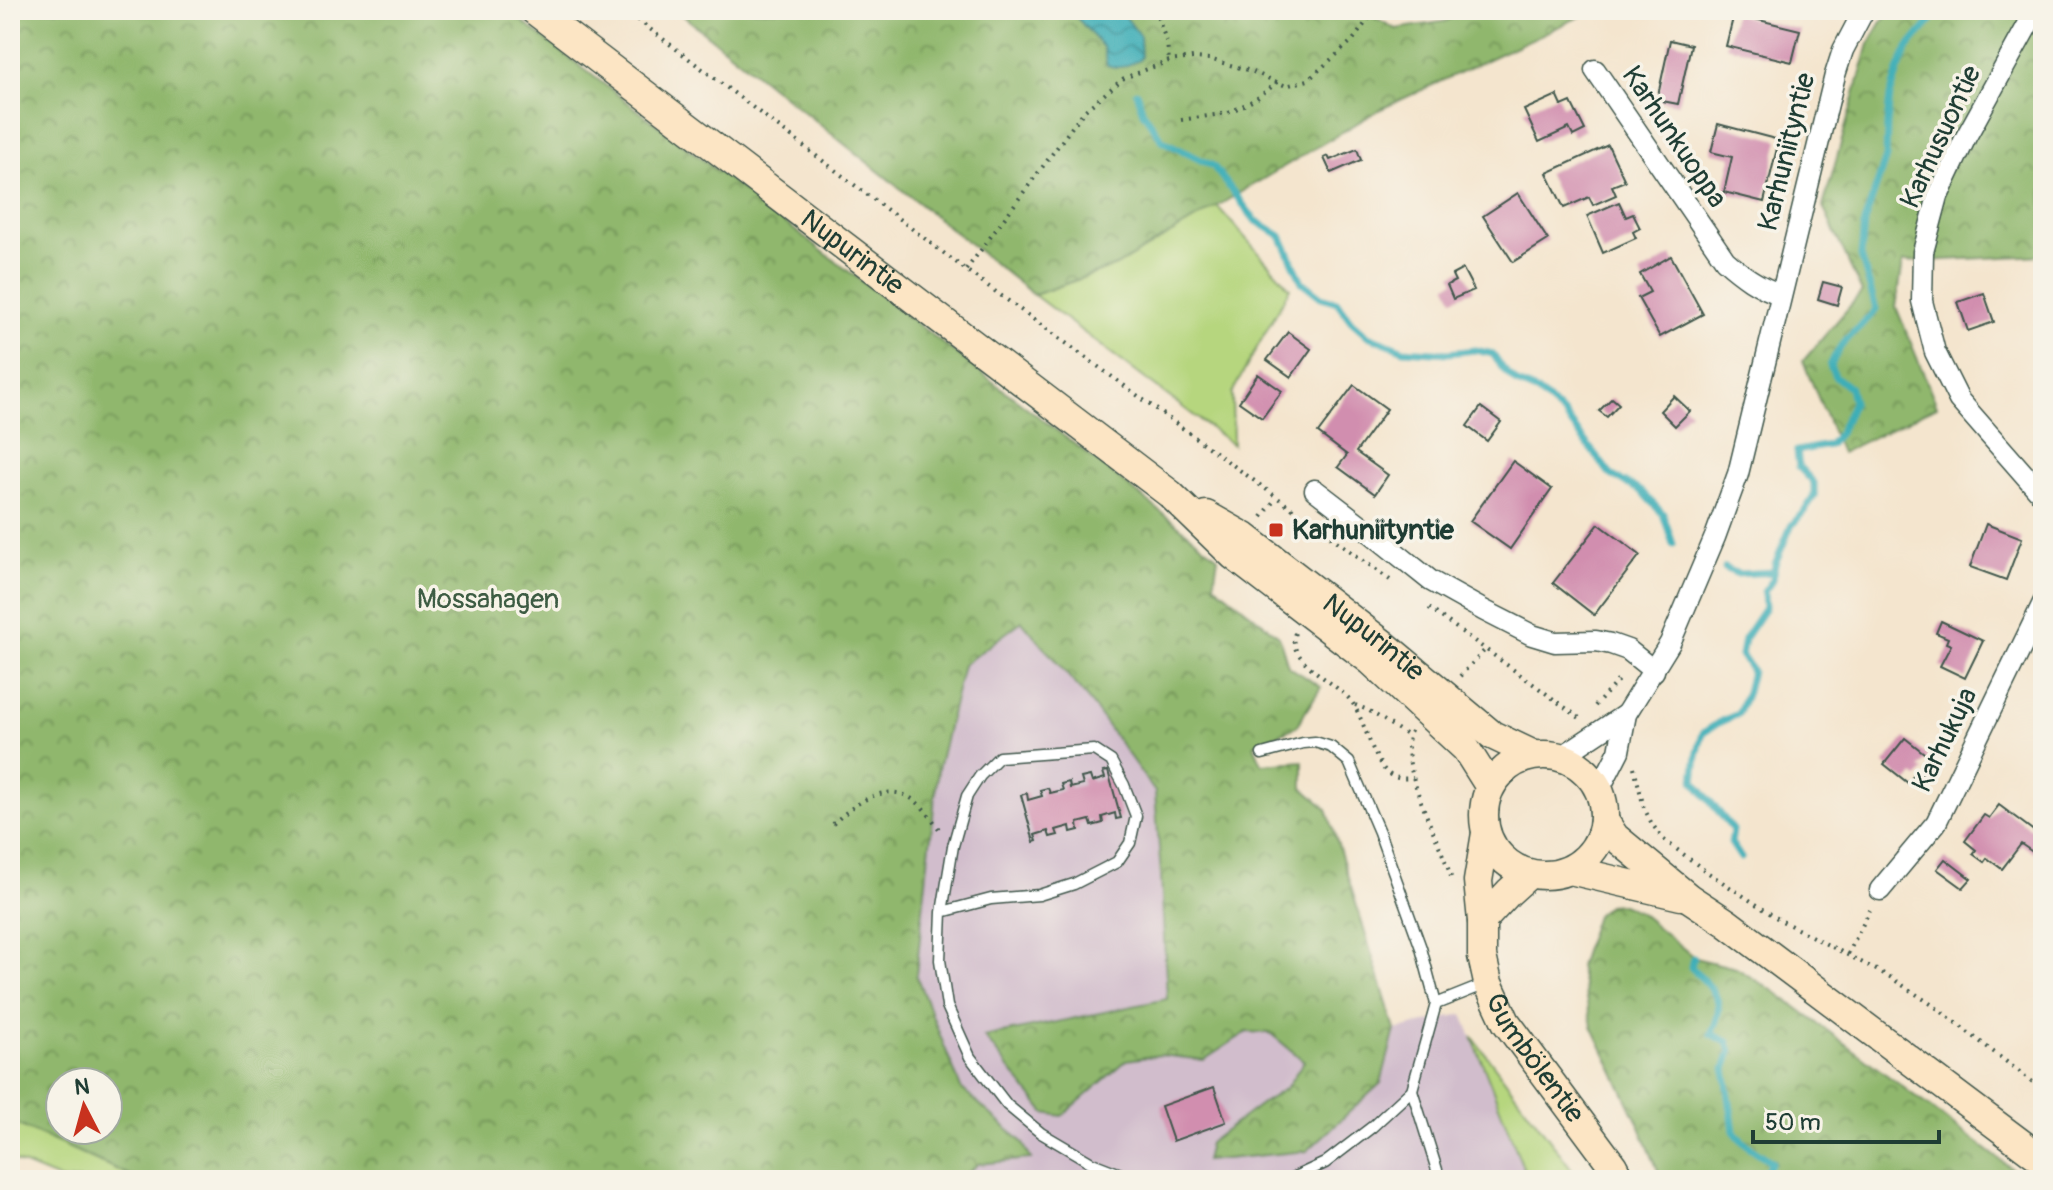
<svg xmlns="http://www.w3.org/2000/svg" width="2053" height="1190" viewBox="0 0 2053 1190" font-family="Pangolin,sans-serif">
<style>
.industrial{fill:#d1bdcc}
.green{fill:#b6d67e;stroke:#6a8a59;stroke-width:2}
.forest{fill:url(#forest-crowns);stroke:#587a50;stroke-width:2;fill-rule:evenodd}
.water{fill:url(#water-waves);stroke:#2e7676;stroke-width:2}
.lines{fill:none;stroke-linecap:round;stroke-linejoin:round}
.stream{stroke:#3daeb7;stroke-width:7}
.building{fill:#d18eaf}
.service-casing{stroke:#3f564b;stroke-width:13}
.minor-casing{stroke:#3f564b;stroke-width:23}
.secondary-casing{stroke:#3f564b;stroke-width:31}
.path{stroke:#3f564b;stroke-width:4;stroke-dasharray:2 6;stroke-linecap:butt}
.service{stroke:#fff;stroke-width:10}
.minor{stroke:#fff;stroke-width:20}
.secondary{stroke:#fce5c4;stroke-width:28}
.poi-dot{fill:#c8321e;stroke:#f7f3e8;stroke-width:3}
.labels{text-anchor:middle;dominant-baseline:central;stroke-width:7;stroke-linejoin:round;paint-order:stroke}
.street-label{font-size:28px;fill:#1f3d34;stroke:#f7f3e8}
.poi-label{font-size:28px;font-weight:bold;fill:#1f3d34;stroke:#f7f3e8;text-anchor:start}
.park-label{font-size:28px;fill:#3d5c43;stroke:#f7f3e8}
</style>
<defs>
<pattern id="forest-crowns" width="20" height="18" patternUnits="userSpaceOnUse" patternTransform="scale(2)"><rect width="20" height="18" fill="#90b76d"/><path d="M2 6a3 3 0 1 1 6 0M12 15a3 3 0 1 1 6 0" fill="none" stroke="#75965a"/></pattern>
<pattern id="water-waves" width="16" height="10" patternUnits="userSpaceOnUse" patternTransform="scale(2)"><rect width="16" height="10" fill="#3daeb7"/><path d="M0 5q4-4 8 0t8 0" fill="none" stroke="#338f96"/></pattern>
</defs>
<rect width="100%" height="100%" fill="#f7f3e8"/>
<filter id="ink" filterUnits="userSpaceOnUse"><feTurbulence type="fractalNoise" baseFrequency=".0125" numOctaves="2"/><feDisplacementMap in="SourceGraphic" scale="16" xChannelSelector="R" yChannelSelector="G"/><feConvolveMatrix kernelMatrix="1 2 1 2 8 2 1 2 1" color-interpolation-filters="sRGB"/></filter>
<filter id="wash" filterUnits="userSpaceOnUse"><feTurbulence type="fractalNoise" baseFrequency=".006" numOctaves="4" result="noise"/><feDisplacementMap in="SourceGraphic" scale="32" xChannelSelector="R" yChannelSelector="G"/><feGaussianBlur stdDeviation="1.8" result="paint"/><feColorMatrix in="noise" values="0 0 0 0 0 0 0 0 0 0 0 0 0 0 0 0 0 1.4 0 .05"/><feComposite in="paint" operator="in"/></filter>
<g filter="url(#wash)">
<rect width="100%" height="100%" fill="#f4e5ce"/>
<path class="industrial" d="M1022 621 1091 703 1155 792 1167 999 985 1037 1127 1060 1160 1055 1204 1060 1247 1032 1270 1033 1305 1061 1286 1088 1261 1104 1206 1161 1307 1151 1381 1083 1395 1030 1463 1014 1528 1180H960L978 1164 1031 1158 1022 1142 961 1088 916 975 938 769 963 665Z"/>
<g class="green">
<path d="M1217 206 1290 288 1232 393 1233 445 1034 295 1116 266Z"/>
<path d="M1472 1036 1580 1180H1528Z"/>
<path d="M10 1121 140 1180H61L10 1159Z"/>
</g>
<g class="forest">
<path d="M10 10H507L1081 449 1218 557 1214 584 1279 636 1288 666 1321 687 1296 727 1254 745 1262 764 1303 761V788L1327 809 1395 1030 1381 1083 1307 1151 1205 1161 1209 1143 1261 1104 1286 1088 1304 1061 1270 1033 1247 1032 1204 1060 1160 1055 1127 1060 1062 1116 1045 1113 984 1037 1167 999 1161 876 1155 792 1091 703 1022 621 963 665 938 769 916 975 961 1088 1022 1142 1031 1159 978 1164 960 1180H140L10 1121ZM60 1082H108V1130H60Z"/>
<path d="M676 10H1361L1396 29 1447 21 1463 10H1594L1381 109 1116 266 1034 295Z"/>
<path d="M1889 10H2043V255L1903 262 1896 307 1937 406 1841 453 1803 361 1862 292 1823 207 1869 44Z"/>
<path d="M1621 904 1639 912 1695 958 1736 968 1780 995 2027 1180H1662L1640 1127 1592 1026 1579 966 1596 915 1608 905Z"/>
</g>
<path class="water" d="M1070 10H1115L1125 16 1140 36 1141 58C1129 65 1121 70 1107 65L1103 47Z"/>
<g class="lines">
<g class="stream">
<path d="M1136 92 1143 112 1163 141 1213 166 1255 220 1281 236 1302 282 1321 297 1337 302 1351 321 1368 336 1404 350 1448 353 1475 350 1493 354 1503 369 1517 383 1538 392 1563 413 1611 475 1641 491 1663 514 1673 544"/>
<path d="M1725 568 1738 574 1774 572"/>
<path d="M1741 858 1731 843 1733 830 1694 781 1697 755 1703 733 1720 722 1738 714 1747 692 1752 671 1741 655 1744 639 1765 608 1764 592 1773 579 1775 564 1791 526 1806 509 1814 496V483L1799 467 1797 451 1829 445 1839 433 1853 402 1850 388 1835 376 1830 366C1836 353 1842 342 1853 333 1862 324 1869 319 1876 309L1861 256 1864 223 1886 157 1887 124 1890 96 1898 71 1908 48 1940 10"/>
<path d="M1693 958 1691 967C1714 991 1728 1000 1711 1034L1728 1042 1731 1052 1725 1069 1734 1131 1744 1143 1772 1162 1766 1171 1755 1175 1754 1180"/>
</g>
</g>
<g id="blocks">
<g class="building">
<path d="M1734 14 1800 30 1792 62 1726 46Z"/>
<path d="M1670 40 1691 45 1678 104 1657 100Z"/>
<path d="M1557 95 1562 106 1571 102 1585 130 1573 136 1569 128 1539 142 1524 110Z"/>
<path d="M1718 124 1779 140 1764 202 1724 192 1732 157 1711 152Z"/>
<path d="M1608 145 1625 181 1612 186 1616 195 1593 205 1589 197 1564 208 1547 173Z"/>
<path d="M1357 149 1361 160 1331 173 1324 158 1328 156 1330 160Z"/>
<path d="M1518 193 1548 240 1513 262 1483 216Z"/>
<path d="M1619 202 1626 217 1633 214 1640 228 1633 232 1636 238 1603 253 1587 216Z"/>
<path d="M1671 256 1703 314 1660 337 1638 298 1650 292 1640 274Z"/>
<path d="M1463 269 1474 290 1453 299 1447 285 1455 281 1452 275Z"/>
<path d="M1823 282 1842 287 1837 305 1818 299Z"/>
<path d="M1984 293 1994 322 1968 331 1958 302Z"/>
<path d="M1288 332 1311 349 1291 377 1267 360Z"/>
<path d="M1258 374 1282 391 1262 418 1239 402Z"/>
<path d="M1354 385 1387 409 1356 452 1388 475 1375 494 1338 467 1347 455 1318 433Z"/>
<path d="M1674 396 1690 411 1675 426 1660 411Z"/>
<path d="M1612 398 1619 404 1607 417 1599 411Z"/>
<path d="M1481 407 1501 422 1487 441 1467 426Z"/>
<path d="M1513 461 1552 489 1510 549 1470 521Z"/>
<path d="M1599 524 1640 555 1594 615 1553 583Z"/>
<path d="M1986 524 2022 538 2006 580 1970 567Z"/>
<path d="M1941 621 1983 641 1965 678 1940 666 1951 645 1946 643 1948 638 1936 633Z"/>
<path d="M1905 738 1929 757 1920 768 1924 770 1918 778 1914 775 1908 783 1884 764Z"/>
<path d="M1108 771 1121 818 1116 819 1115 813 1102 817 1103 823 1092 826 1090 820 1078 823 1079 830 1071 832 1070 826 1056 830 1058 835 1050 837 1048 831 1035 835 1037 841 1034 842 1021 795 1027 793 1028 800 1042 796 1040 790 1048 788 1050 793 1063 790 1061 784 1069 782 1070 788 1083 785 1081 778 1090 776 1092 782 1105 778 1103 772Z"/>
<path d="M1999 805 2043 838V841L2034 853 2021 844 2002 869 1987 858 1984 862 1973 854 1976 850 1965 841 1984 815 1989 818Z"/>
<path d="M1945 859 1971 879 1963 888 1937 869Z"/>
<path d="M1214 1087 1226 1122 1173 1141 1161 1106Z"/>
</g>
</g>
</g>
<g filter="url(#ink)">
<use href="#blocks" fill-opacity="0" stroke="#3f564b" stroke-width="2"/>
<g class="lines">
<defs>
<g id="service">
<path d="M1262 754 1303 743 1315 742 1331 747 1349 762 1379 832 1421 948 1436 1004"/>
<path d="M942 912 991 899 1039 895 1074 884 1117 862 1130 843 1136 816 1124 785 1111 761 1094 750 999 757 980 776 967 796 953 846 942 912 940 960 947 1006 970 1057 1007 1105 1041 1133 1092 1163 1136 1180"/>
<path d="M1412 1090 1437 1170 1438 1180"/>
<path d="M1288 1180 1325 1163 1372 1127 1412 1090 1436 1004 1486 984"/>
</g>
<g id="minor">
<path d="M2036 10 1966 137 1938 196 1923 252 1922 301 1935 352 1959 400 2043 496"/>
<path d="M1595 70 1725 260C1742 275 1758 287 1780 294"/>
<path d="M1315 490 1371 533 1431 581 1483 610 1532 635 1555 642 1596 641 1611 644 1628 650 1654 671"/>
<path d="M1561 757 1626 714"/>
<path d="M1599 790 1619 751 1626 714 1670 643 1715 537 1738 474 1835 75 1843 50 1864 10"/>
<path d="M1880 890 1936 823 2043 603"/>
</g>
<g id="secondary">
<path id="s1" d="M534 10 1170 494 1234 556 1371 661 1466 749 1490 787"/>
<path id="s2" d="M1206 515 1245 537 1382 643 1492 735 1534 755"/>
<circle cx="1544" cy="815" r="60"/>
<path d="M1605 822 1615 837 1689 898 1727 923 2043 1160"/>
<path id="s3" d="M1486 833 1478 881 1482 921V956L1488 983 1506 1022 1613 1166 1620 1180"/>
<path d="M1570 870 1681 896"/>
<path d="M1482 921 1509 892 1529 874"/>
</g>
</defs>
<use href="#service" class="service-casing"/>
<use href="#minor" class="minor-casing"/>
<use href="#secondary" class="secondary-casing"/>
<g class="path">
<path d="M625 10 966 270 1390 580"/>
<path d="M1155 10 1167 43 1169 61"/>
<path d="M1181 120 1228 113 1256 99 1278 82"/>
<path d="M966 270 1084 111 1124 78 1169 61 1193 58 1209 59 1251 71 1286 86 1308 80 1353 40 1375 10"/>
<path d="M1262 517 1276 498"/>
<path d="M1429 608 1581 719"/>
<path d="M1295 633C1284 659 1337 683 1351 701 1365 719 1372 761 1389 774 1396 779 1404 779 1413 778"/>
<path d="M1460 676 1486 649"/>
<path d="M1355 705 1368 710 1408 736"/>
<path d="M1595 706 1621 677"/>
<path d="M1411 731C1396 762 1441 843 1451 877"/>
<path d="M1634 767 1644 808 1652 824 1663 839 1707 872 1780 920 1890 977 1934 1006 2043 1090"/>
<path d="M833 824C858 800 893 776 923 808 929 814 934 822 939 829"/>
<path d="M1848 954 1870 910"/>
</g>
<use href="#service" class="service"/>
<use href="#minor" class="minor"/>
<use href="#secondary" class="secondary"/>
</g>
</g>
<rect class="poi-dot" x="1268" y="522" width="16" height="16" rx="4"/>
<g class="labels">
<g class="street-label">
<text transform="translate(1674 137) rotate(56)">Karhunkuoppa</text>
<text transform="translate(1941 137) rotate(-65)">Karhusuontie</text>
<text transform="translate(1787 152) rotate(-76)">Karhuniityntie</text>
<text stroke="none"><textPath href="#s1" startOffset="400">Nupurintie</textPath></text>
<text stroke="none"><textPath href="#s2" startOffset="208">Nupurintie</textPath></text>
<text transform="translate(1945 740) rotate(-64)">Karhukuja</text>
<text stroke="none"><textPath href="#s3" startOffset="240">Gumbölentie</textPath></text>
</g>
<g class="poi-label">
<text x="1292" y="530">Karhuniityntie</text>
</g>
<g class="park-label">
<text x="488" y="599">Mossahagen</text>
</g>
</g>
<rect width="2053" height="1190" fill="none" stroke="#f7f3e8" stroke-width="40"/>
<g transform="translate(84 1106) rotate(354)"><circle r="38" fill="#f7f3e8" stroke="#a1aaa0" stroke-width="2"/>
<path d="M0-6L14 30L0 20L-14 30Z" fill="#c8321e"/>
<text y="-12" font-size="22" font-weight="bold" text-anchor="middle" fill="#1f3d34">N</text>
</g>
<path d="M1753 1130v12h186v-12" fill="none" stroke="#1f3d34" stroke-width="4"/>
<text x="1765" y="1130" font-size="24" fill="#1f3d34" stroke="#f7f3e8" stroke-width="6" paint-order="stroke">50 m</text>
</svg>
